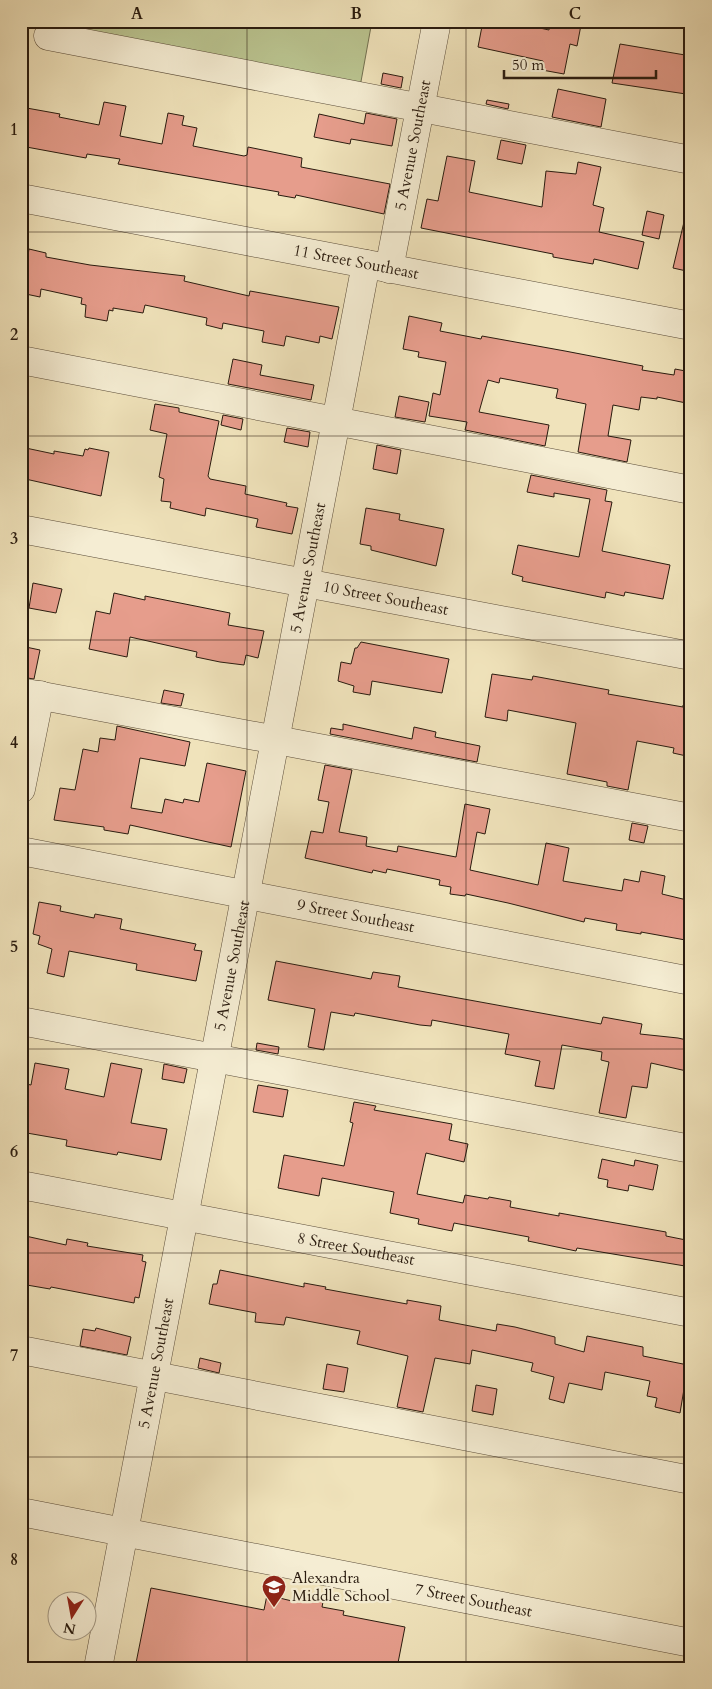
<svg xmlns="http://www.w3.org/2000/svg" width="712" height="1689" viewBox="0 0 712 1689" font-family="Cardo,serif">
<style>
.green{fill:#bac490;stroke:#727050}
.building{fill:#e69d8c;stroke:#291b0f}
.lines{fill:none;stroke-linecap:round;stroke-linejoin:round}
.minor-casing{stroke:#5b4d3a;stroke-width:29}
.minor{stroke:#f5edd3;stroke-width:28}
.grid{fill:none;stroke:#291b0f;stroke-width:1;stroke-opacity:0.55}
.labels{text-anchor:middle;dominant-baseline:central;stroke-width:4.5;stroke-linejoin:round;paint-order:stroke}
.street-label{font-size:16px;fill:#291b0f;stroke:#f5edd3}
.poi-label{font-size:16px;fill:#291b0f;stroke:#f5edd3;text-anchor:start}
.neatline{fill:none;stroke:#291b0f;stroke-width:2}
.grid-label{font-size:16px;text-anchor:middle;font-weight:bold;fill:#291b0f}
</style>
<rect width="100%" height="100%" fill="#f0e3bb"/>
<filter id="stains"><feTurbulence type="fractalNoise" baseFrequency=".004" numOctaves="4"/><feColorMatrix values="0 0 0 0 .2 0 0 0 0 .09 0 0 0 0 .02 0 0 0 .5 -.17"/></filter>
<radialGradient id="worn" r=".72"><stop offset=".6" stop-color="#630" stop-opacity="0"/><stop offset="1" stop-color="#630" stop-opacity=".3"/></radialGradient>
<path class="green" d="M79 21H372L360 87 76 35Z"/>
<g class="building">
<path d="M483 21H508L549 30 550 21 581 25 577 46 570 44 564 74 542 70 543 61 478 47Z"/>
<path d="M620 44 691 56V90L687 89 686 94 612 83Z"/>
<path d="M383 73 403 77 401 88 381 84Z"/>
<path d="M558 89 606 99 601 127 552 117Z"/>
<path d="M487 100 509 104 508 109 486 104Z"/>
<path d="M104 102 126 106 120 136 162 144 168 113 184 116 182 125 197 128 193 146 244 156 247 155 248 147 302 158 301 167 390 184 384 214 296 195 295 198 278 195 279 192 118 164 120 159 87 154 86 158 21 146V107L60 114 59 117 99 125Z"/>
<path d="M366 113 397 119 392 146 351 139 350 144 314 137 319 114 364 124Z"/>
<path d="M501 140 526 145 522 164 497 159Z"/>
<path d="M447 156 475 161 469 192 542 207 546 171 576 174 578 162 601 167 593 205 604 208 599 232 644 242 638 269 594 259 593 264 553 257V254L421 228 427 199 438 201Z"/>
<path d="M647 211 664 215 659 239 642 235Z"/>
<path d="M684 222 691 223V272L673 268Z"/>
<path d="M29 249 46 253V257L90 265 185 276 184 281 249 296 250 291 339 307 332 339 320 336 319 343 286 336 284 346 262 342 264 331 223 323 222 329 206 325 207 318 145 305 143 313 113 308V311L109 310 107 321 85 317 86 305 81 304 82 298 41 289 40 297 21 293V253L28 255Z"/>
<path d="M409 316 442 323 440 331 481 339 482 336 565 351 643 366 642 370 674 375 675 369 691 372V404L657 397V399L641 397 639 410 613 405 608 436 631 440 627 462 578 452 586 404 556 398 558 389 500 378 499 383 488 380 479 412 549 425 545 446 465 430 467 422 429 416 433 393 440 395 446 362 418 357 419 352 403 349Z"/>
<path d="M233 359 262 365 260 375 314 385 311 400 228 384Z"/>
<path d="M399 396 429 402 425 422 395 417Z"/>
<path d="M155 404 179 408V412L219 421 208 476 210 479 246 486 245 494 287 503 286 506 298 508 292 534 256 527 258 519 206 508 205 516 170 508 171 502 161 501 164 479 159 477 167 434 150 430Z"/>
<path d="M223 415 243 419 241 430 221 425Z"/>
<path d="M287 428 310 432 308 447 284 442Z"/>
<path d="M377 445 401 450 397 474 373 469Z"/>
<path d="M21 447 54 454V451L83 456 85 449 88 450 89 448 109 452 101 496 21 478Z"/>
<path d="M531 475 607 490 605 501 612 502 602 551 670 565 663 599 625 592 624 596 606 592 605 598 522 581 523 577 512 574 518 545 579 557 590 499 554 493V497L527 492Z"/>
<path d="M366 508 400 514 399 520 444 529 436 566 371 550V546L360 544Z"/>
<path d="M33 583 62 589 56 613 29 608Z"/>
<path d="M114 593 145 600V596L230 613 228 625 264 631 258 658 246 655 244 665 220 662 196 657 197 652 130 637 127 657 89 649 96 611 110 614Z"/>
<path d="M361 642 449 659 442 693 372 681 370 695 353 692 354 686 338 681 341 662 351 664 355 648H357Z"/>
<path d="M21 646 40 650 34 679 21 677Z"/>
<path d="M492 674 532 680 533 676 609 690 608 694 683 707V705L691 706V757L673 753 674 748 637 741 628 790 607 786V782L567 774 576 723 508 710 507 721 485 717Z"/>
<path d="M164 690 184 694 181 706 161 703Z"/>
<path d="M343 724 412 739 414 727 436 732 435 737 480 746 477 762 330 734 331 728 343 730Z"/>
<path d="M117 726 190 742 185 766 140 758 131 808 162 813 165 799 183 803 184 799 199 802 207 763 246 771 231 847 130 825 128 834 104 830V827L54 820 60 788 75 790 83 749 98 752 100 738 115 740Z"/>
<path d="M325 765 352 770 339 832 367 837 366 846 397 852 398 846 456 857 465 804 490 809 485 834 477 832 470 870 538 885 546 843 569 848 563 881 622 891 624 879 639 882 641 871 665 876 662 894 691 901V941L641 932V934L616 930 617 924 585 918 584 922 508 903 466 894 465 896 450 894 451 887 439 885 440 880 387 869 386 873 373 870 372 873 305 858 311 831 323 833 329 802 318 800Z"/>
<path d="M632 823 648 826 644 843 629 840Z"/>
<path d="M39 902 61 906 60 911 94 918 95 914 122 919 120 929 196 944 194 950 202 951 196 981 136 970 137 964 69 951 64 977 47 973 52 949 38 944 40 936 33 934Z"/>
<path d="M276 961 371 979 373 972 400 976 398 987 601 1024 603 1017 642 1024 640 1034 678 1038 691 1041V1072L651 1063 647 1088 632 1086 626 1118 599 1113 609 1062 601 1060 602 1052 562 1045 554 1089 535 1086 540 1061 505 1054 509 1034 432 1020 431 1026 420 1025 355 1013 354 1016 331 1012 324 1050 308 1047 315 1009 268 1000Z"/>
<path d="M257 1043 279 1047 278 1054 256 1050Z"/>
<path d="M35 1063 69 1069 65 1089 104 1097 111 1063 142 1069 131 1123 167 1129 161 1160 118 1152 117 1155 66 1146 67 1140 21 1132V1083L31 1085Z"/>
<path d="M164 1064 187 1069 184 1083 162 1079Z"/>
<path d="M258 1085 288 1090 283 1117 253 1112Z"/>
<path d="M354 1102 376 1106 374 1110 452 1124 449 1140 468 1144 464 1162 426 1153 417 1194 463 1203 465 1195 488 1199 489 1197 511 1201 510 1207 559 1216V1213L666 1232V1236L691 1241V1267L577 1248 576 1251 528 1241 529 1237 454 1223 452 1231 418 1224 419 1219 390 1213 394 1192 322 1178 319 1196 278 1188 284 1155 344 1166 353 1123 350 1122Z"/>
<path d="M602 1159 634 1166 635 1160 658 1165 653 1190 629 1185 628 1191 607 1187 608 1180 598 1178Z"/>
<path d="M21 1235 66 1245 67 1239 88 1243 87 1246 143 1255 142 1261 146 1262 139 1298 135 1297 134 1303 51 1287 50 1289 21 1284Z"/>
<path d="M220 1270 304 1287V1283L326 1287 325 1289 407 1304V1300L441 1306 439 1320 496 1331 497 1324 515 1327 555 1337V1344L584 1352 587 1336 643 1347V1356L688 1365 680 1413 655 1407 657 1398 647 1396 650 1381 605 1372 602 1390 569 1383 564 1403 549 1399 554 1377 531 1371 533 1363 472 1350 470 1364 435 1358 423 1412 397 1407 408 1356 357 1344 360 1331 286 1317 284 1325 255 1322 256 1313 209 1304 213 1284H217Z"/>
<path d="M96 1328 131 1337 127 1355 80 1346 83 1329 95 1331Z"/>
<path d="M200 1358 221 1363 219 1373 198 1368Z"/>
<path d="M327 1364 348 1368 344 1392 323 1389Z"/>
<path d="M476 1385 497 1389 493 1415 472 1411Z"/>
<path d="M151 1588 264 1610 267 1595 292 1601 293 1596 323 1602 322 1607 344 1611 343 1615 405 1627 397 1668H135Z"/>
</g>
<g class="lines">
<defs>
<g id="minor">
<path d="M48 36 691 160"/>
<path id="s1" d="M21 198 691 326"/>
<path id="s2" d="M389 269 437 21"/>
<path d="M21 360 691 490"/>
<path id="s3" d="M21 529 691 656"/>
<path d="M21 692 691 818"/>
<path d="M21 789 40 695"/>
<path id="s4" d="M21 851 691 981"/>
<path d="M21 1021 691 1149"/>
<path id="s5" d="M21 1185 691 1313"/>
<path d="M21 1350 691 1480"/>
<path id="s6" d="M21 1512 691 1643"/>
<path id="s7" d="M98 1668 366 264"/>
</g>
</defs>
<use href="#minor" class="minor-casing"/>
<use href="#minor" class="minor"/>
</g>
<path class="grid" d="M247 21V1668M466 21V1668M21 232H691M21 436H691M21 640H691M21 844H691M21 1049H691M21 1253H691M21 1457H691"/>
<defs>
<symbol id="school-pin" viewBox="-11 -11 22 30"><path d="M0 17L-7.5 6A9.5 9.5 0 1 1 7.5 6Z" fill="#8f2418" stroke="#f5edd3"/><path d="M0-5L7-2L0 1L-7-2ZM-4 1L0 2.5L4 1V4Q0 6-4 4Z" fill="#fff"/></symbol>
</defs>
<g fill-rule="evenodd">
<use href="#school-pin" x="260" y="1573" width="28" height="38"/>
</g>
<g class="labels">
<g class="street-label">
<text stroke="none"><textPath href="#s2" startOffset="126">5 Avenue Southeast</textPath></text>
<text stroke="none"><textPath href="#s1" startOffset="341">11 Street Southeast</textPath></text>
<text stroke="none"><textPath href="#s7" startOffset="1120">5 Avenue Southeast</textPath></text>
<text stroke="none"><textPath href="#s3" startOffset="371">10 Street Southeast</textPath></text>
<text stroke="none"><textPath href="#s4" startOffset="341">9 Street Southeast</textPath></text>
<text stroke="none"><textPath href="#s7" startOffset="715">5 Avenue Southeast</textPath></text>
<text stroke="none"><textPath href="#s5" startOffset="341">8 Street Southeast</textPath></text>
<text stroke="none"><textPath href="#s7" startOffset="310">5 Avenue Southeast</textPath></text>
<text stroke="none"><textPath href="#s6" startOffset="461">7 Street Southeast</textPath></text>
</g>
<g class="poi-label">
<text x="292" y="1578">Alexandra<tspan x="292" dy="18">Middle School</tspan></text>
</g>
</g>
<rect width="712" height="1689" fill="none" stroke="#f0e3bb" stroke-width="55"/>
<g transform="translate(72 1616) rotate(191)"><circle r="24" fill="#f5edd3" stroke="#a39985"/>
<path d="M0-4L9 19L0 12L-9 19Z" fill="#8f2418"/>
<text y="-8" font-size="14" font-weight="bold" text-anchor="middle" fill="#291b0f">N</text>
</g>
<path d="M504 70v8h152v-8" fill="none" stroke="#291b0f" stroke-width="2.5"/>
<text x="512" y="70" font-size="15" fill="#291b0f" stroke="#f5edd3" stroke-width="4" paint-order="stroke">50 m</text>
<rect x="28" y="28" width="656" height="1634" class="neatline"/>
<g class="grid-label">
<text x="137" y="19">A</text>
<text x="356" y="19">B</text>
<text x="575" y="19">C</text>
<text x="14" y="135">1</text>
<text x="14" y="340">2</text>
<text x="14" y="544">3</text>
<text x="14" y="748">4</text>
<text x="14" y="952">5</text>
<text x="14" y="1157">6</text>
<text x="14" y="1361">7</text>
<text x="14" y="1565">8</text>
</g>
<rect width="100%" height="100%" filter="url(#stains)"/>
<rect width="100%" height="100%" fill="url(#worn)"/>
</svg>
